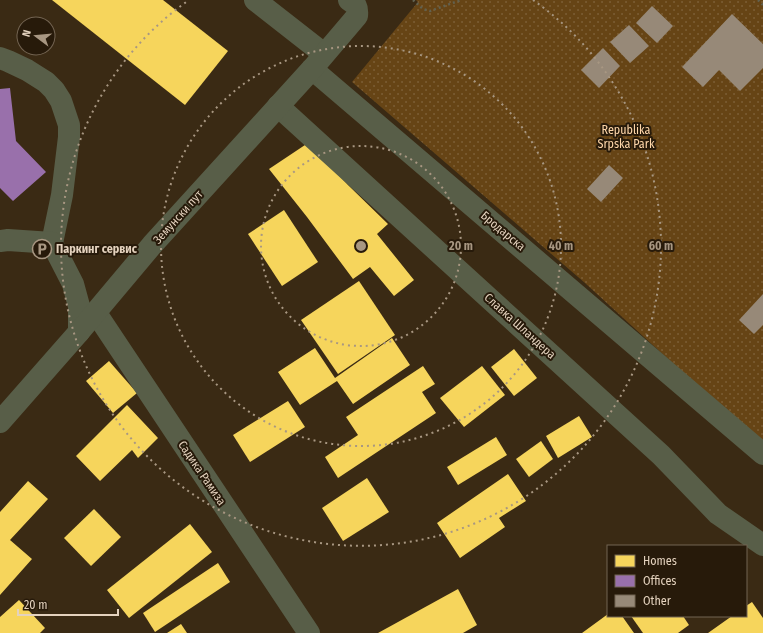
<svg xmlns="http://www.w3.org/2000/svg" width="763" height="633" viewBox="0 0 763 633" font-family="'Fira Sans Condensed',sans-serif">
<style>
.park{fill:url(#park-dots)}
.homes{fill:#f6d55c}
.offices{fill:#9970ab}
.building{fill:#978978}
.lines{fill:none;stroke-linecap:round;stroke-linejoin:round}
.path{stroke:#62614f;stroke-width:2.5;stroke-dasharray:2 3;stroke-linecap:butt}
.minor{stroke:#585e48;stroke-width:22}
.ring{fill:none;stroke:#a89782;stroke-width:2;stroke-dasharray:2 4}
.labels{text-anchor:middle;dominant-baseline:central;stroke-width:4;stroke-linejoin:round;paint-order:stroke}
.park-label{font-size:12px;fill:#ffd7aa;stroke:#271a0a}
.street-label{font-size:12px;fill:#e4d2be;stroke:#271a0a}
.poi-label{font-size:12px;font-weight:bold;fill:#e4d2be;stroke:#271a0a;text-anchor:start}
.centre{fill:#a89782;stroke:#271a0a;stroke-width:2}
.ring-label{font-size:12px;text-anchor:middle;font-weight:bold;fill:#a89782;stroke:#271a0a;stroke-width:4;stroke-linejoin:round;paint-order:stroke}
</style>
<defs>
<pattern id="park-dots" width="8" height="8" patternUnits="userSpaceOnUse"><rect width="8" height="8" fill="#664415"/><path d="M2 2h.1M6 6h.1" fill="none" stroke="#7c5e35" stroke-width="1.8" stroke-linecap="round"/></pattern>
</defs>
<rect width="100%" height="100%" fill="#3a2a14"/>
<path class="park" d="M416 0H763V446L585 283 352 82 418 2Z"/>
<g class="homes">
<path d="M52 0H163L228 51 185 105Z"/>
<path d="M308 143 348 185 388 224 377 234 414 280 394 296 370 267 353 279 307 217 269 169Z"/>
<path d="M284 210 318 262 282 286 248 234Z"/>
<path d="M359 281 395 335 338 374 301 320Z"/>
<path d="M392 338 410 365 353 404 337 381 300 405 278 372 315 348 335 378Z"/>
<path d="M514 349 537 378 514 396 491 367Z"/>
<path d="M109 361 137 393 113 413 86 381Z"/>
<path d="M423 366 435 384 422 392 436 413 338 478 325 457 358 435 346 417Z"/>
<path d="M482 366 505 395 464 427 440 398Z"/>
<path d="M288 401 305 427 250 462 233 435Z"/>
<path d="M127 405 158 438 138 458 132 450 100 481 76 456Z"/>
<path d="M579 416 592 437 558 458 546 436Z"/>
<path d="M496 437 507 455 458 485 447 467Z"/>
<path d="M541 441 553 459 529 477 516 459Z"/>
<path d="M508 474 526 501 499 518 505 527 460 558 437 523Z"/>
<path d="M367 478 389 512 343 541 322 508Z"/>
<path d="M28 481 48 499 10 540 32 559 0 595V512Z"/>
<path d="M94 509 121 537 91 566 64 538Z"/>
<path d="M190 524 212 552 129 618 107 590Z"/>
<path d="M218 563 230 582 155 632 143 613Z"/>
<path d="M458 589 477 625 463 633H378Z"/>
<path d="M19 600 45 628 40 633H0V617Z"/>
<path d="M752 602 763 618V633H708L732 616H746V606Z"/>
<path d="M608 614V616H622L634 633H582Z"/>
<path d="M631 616H683L689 625 678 633H643Z"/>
<path d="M181 624 187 633H167Z"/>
</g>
<path class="offices" d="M10 88 16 141 46 172 13 201 0 188V89Z"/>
<g class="building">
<path d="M652 6 673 26 657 43 636 23Z"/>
<path d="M732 14 763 44V68L740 91 719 70 703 87 682 67Z"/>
<path d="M629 25 649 46 630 63 610 42Z"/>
<path d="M603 48 620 66 599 88 581 70Z"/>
<path d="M609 165 623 178 601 202 587 189Z"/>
<path d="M763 294V325L754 334 739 320Z"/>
</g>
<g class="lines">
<g class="path">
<path d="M413 0 423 9 430 11 461 0"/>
<path d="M758 0 763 5"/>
</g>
<g class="minor">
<path d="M255 0 324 54"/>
<path d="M0 58 8 61 27 70 46 82 54 90 61 101 69 125V137L62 195 52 243 73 284 79 306V332"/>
<path d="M312 69 763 454"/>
<path d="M278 106 661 455 718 514 763 545"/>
<path d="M0 241 8 240 52 243"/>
<path d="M96 313 309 633"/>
<path d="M0 422 79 332 152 245 312 69 357 16C358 6 356 5 349 0"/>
</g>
</g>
<g class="ring">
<circle cx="361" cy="246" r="100"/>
<circle cx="361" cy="246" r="200"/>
<path d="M533 0A300 300 0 1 1 189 0"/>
</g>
<defs>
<symbol id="parking-ring" viewBox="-11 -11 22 22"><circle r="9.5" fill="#271a0a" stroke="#a89782" stroke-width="1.5"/><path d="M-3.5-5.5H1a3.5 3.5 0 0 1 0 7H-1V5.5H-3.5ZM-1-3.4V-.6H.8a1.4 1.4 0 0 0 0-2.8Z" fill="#a89782"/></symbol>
</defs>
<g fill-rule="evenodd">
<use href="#parking-ring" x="31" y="238" width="22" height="22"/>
</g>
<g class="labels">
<g class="park-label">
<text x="626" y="130">Republika<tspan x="626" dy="14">Srpska Park</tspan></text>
</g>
<g class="street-label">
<text transform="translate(178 217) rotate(-48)">Земунски пут</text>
<text transform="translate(503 231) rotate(40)">Бродарска</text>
<text transform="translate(520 326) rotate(42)">Славка Шландера</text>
<text transform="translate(202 473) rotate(56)">Садика Рамиза</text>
</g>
<g class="poi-label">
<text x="56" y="249">Паркинг сервис</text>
</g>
</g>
<circle cx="361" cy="246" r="6" class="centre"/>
<g class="ring-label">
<text x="461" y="250">20 m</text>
<text x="561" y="250">40 m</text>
<text x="661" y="250">60 m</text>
</g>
<rect x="607" y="545" width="140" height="72" fill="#271a0a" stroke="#736452"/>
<rect x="615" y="555" width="20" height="12" fill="#f6d55c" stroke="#736452"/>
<text x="643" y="565" font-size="12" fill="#e4d2be">Homes</text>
<rect x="615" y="575" width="20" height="12" fill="#9970ab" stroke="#736452"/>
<text x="643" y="585" font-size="12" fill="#e4d2be">Offices</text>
<rect x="615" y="595" width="20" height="12" fill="#978978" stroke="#736452"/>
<text x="643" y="605" font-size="12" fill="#e4d2be">Other</text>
<g transform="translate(36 36) rotate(286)"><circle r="19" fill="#271a0a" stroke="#736452"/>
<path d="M0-3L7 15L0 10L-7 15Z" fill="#a89782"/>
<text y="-6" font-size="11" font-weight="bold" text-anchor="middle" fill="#e4d2be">N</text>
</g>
<path d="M18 609v6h100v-6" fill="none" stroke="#e4d2be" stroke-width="2"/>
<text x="24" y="609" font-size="12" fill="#e4d2be" stroke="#271a0a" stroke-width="3" paint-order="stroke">20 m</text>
</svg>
